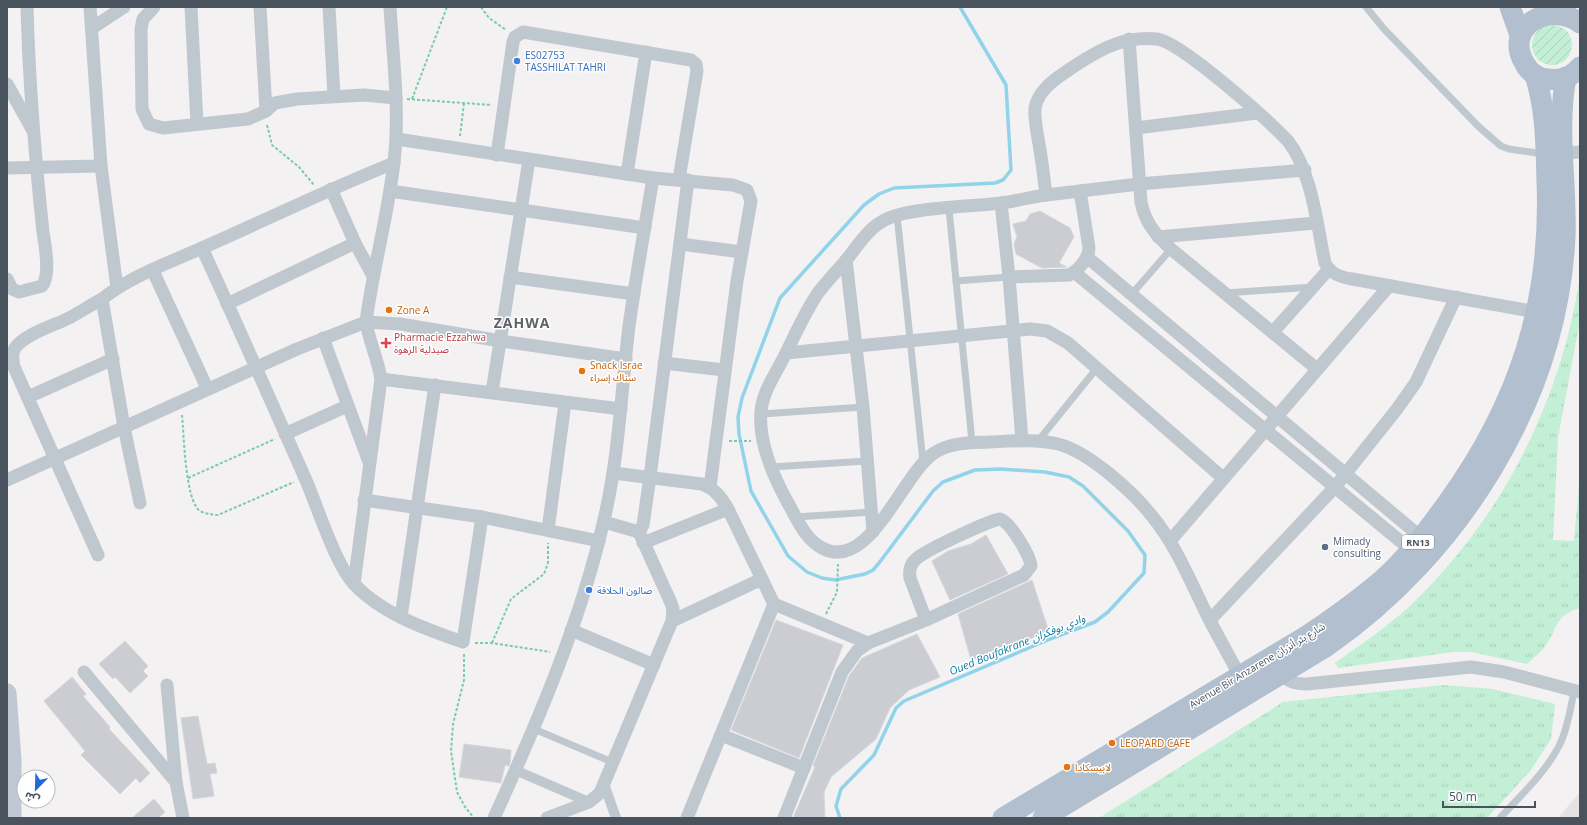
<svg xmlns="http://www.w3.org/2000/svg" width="1587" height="825" viewBox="0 0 1587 825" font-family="'Open Sans','Noto Sans Arabic',sans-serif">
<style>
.education{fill:#e4e2e3}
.grass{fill:url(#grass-tufts)}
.garden{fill:url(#garden-furrows)}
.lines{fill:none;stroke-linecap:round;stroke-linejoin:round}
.stream{stroke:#90d3ea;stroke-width:3.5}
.building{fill:#cbcdd3;stroke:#d5d7dc}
.path{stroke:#7acca8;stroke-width:2;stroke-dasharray:3 2;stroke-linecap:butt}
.service{stroke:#bfc8cf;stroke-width:7}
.pedestrian{stroke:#bfc8cf;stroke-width:10}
.minor{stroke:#bfc8cf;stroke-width:13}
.secondary{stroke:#c0c8d4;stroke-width:19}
.primary{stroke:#b2bfcf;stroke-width:21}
.shop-dot{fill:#3f7fe0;stroke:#fff;stroke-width:1.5}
.food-dot{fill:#e8710a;stroke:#fff;stroke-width:1.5}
.health-dot{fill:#e0444e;stroke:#fff;stroke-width:1.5}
.service-dot{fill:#5c6f8a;stroke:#fff;stroke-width:1.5}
.labels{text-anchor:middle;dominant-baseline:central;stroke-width:3;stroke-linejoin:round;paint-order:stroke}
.shield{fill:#fff;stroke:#80878e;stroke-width:1}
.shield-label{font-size:9px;font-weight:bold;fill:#49535e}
.shop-label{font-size:10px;fill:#366cbe;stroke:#fff;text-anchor:start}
.food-label{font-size:10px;fill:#c56008;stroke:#fff;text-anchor:start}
.health-label{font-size:10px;fill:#be3a42;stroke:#fff;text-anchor:start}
.service-label{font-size:10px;fill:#4e5e75;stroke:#fff;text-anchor:start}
.street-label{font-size:10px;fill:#49535e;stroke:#fff}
.water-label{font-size:11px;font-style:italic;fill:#107ca2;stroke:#fff}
.district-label{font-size:14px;font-weight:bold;letter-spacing:1px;fill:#5e6166;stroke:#fff}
</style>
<defs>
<pattern id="grass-tufts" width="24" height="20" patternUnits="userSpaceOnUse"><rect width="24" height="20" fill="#c2efd5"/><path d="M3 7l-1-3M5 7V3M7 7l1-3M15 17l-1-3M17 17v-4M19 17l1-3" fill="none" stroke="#a8cfb9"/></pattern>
<pattern id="garden-furrows" width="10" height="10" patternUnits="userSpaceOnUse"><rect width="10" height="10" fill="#c2efd5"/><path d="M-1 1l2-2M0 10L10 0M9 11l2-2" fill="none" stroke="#a8cfb9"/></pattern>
</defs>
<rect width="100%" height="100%" fill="#f3f1f1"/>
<path class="education" d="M1580 792V818H1558Z"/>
<g class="grass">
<path d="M1580 277V320L1558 438 1553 540 1574 541 1580 475V608C1552 616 1559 630 1543 649 1539 654 1532 659 1527 664L1471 652H1453L1338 668 1335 663C1364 642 1395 622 1420 596 1507 509 1561 398 1580 277Z"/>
<path d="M1443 685 1493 689 1555 704 1551 739 1531 770 1487 818H1099L1283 702Z"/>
</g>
<circle class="garden" cx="1552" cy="45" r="20"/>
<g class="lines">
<path class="stream" d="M840 818 836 806 841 789 874 755 896 708 904 701 1050 639 1095 622 1108 612 1144 573 1145 555 1128 531 1083 486 1069 477 1045 472 1001 469 975 470 943 482 933 491 879 563 873 570 865 574 835 580 822 578 807 572 788 556 751 491 739 434 738 417 742 398 780 298 864 205 879 194 894 188 995 183 1003 180 1011 170 1006 85 960 7"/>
</g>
<g class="building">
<path d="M1040 211 1070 228 1074 237 1059 263 1067 267 1042 268 1016 254 1014 244 1017 237 1013 224 1026 221 1030 214Z"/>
<path d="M986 535 1008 574 950 600 932 561 948 551 971 544Z"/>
<path d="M1032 580 1049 632 971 660 958 614Z"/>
<path d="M776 620 843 645 799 758 731 730Z"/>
<path d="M917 634 940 677 909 690 890 708 876 739 831 777 824 792 825 818H793L815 767 813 766 849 676 862 658Z"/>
<path d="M125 641 148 666 143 671 148 676 130 693 115 677 113 679 99 664Z"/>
<path d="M72 677 86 694 83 696 110 727 109 729 150 773 140 783 136 778 120 794 81 755 85 751 44 701Z"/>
<path d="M198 716 207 764 215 763 217 773 210 774 214 796 193 799 181 718Z"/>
<path d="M464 744 511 750 510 763 509 766 505 765 501 783 459 777Z"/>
<path d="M154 799 165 812 158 818H132Z"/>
</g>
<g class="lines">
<g class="path">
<path d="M481 7 489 18 506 30"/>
<path d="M407 99 492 105"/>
<path d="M412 99 447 7"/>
<path d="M267 125 272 145 299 167 314 185"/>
<path d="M460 136 464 103"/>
<path d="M182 415C184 434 185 501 200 511 205 514 211 514 218 515L294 482"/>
<path d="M729 441H751"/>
<path d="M188 478 275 439"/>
<path d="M826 614 837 592 838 564"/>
<path d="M475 643H492L550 652"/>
<path d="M492 643 511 599 544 574 548 563V543"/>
<path d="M464 654V680L453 724 451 751 457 792 465 807 474 818"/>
</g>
<g class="service">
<path d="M1366 7 1384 29 1479 127 1501 146 1509 149 1544 154"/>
<path d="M949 209 972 442"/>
<path d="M897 215 923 462"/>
<path d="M956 281 1009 277"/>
<path d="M1225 293 1312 287"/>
<path d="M1131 295 1171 249"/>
<path d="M761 414 863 407"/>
<path d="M1038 441 1097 368"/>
<path d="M771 467 867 461"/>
<path d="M796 517 872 512"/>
<path d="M534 729 612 762"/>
<path d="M1500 818C1521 795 1545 773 1559 746 1568 729 1570 709 1574 692"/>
</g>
<g class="pedestrian">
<path d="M515 770 589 802"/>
<path d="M604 784 616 818"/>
</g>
<g class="minor">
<path d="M90 7 101 166 117 288"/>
<path d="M154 7 143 19 141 29 142 109 149 124 163 128 248 119 266 111 275 103 297 99 364 95 396 98"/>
<path d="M191 7 197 124"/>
<path d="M260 7 266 111"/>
<path d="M329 7 334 96"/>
<path d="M92 28 124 7"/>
<path d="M1129 39 1141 202C1145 223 1156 235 1171 249L1317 369"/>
<path d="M7 84 32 129"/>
<path d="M1136 128 1257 113"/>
<path d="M397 139 653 178 733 185 747 190 751 201 737 281 710 487"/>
<path d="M1562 153 1580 152"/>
<path d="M497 155 513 42 515 37 523 32 691 60 696 64 697 71 679 179"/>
<path d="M7 168 101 166"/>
<path d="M627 174 646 52"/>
<path d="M331 189 355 243 373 276"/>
<path d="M390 191 645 228"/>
<path d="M1080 191 1139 184 1305 170"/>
<path d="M1001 203 1009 277 1022 440"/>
<path d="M1158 237 1316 223"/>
<path d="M680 244 742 252"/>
<path d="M202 248C237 324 271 401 305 478 317 505 335 564 354 584 382 614 426 629 463 642L482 517"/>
<path d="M1087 257 1422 538"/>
<path d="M846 260 863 407 873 532"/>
<path d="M153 271 207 388"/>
<path d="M1074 272 1411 550"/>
<path d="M510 277 634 294"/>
<path d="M1009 277 1069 275C1078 271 1089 258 1089 248L1080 191 1046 195"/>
<path d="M7 279 12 289 19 292 42 286C51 275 45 245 43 232 35 157 29 82 27 7"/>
<path d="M102 299C131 276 168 263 202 248 266 220 329 189 394 163"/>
<path d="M227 304 355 243"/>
<path d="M1273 332 1329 269"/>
<path d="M323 338 369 462"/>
<path d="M786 353 1030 329 1047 331 1068 343 1223 478"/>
<path d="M664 363 724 370"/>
<path d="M381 379 621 409"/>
<path d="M492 392 529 160"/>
<path d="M28 397 113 359"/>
<path d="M285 434 347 406"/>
<path d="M613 473 702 484C715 489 721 497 728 509L774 604 868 643"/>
<path d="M7 480 297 349 366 322 400 324 501 341 626 359"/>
<path d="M364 500 482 517 599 541"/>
<path d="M604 522 639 532"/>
<path d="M548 530 565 403"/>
<path d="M1170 541 1389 286"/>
<path d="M643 543 728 509"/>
<path d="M98 555 14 367C13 360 11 354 15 348 25 334 53 326 69 318 80 312 91 305 102 299L124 427 140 503"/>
<path d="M354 584 381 379C378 359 369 341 366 322 373 268 388 216 394 162 400 111 393 58 390 7"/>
<path d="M401 617 435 385"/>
<path d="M1210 620 1335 487 1397 409 1416 382 1456 297"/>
<path d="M672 621 762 579"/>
<path d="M571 630 654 665"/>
<path d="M84 672 176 782 183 818"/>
<path d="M1280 674C1289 682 1295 684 1307 684L1471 667 1504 672 1580 692"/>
<path d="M1240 676C1228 654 1216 633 1205 611 1189 578 1175 544 1152 516 1132 491 1089 452 1058 444 1036 439 1012 441 990 442 971 443 951 442 934 453 902 474 869 574 822 548 805 539 797 519 788 503 773 476 758 442 761 411 763 390 777 372 786 353 796 333 805 312 818 293 827 281 838 270 848 258 858 245 868 229 883 221 905 207 972 207 1001 203 1016 201 1031 197 1046 195 1044 178 1042 161 1039 144 1037 132 1034 119 1035 108 1039 87 1060 76 1076 65 1102 48 1125 36 1157 39 1181 42 1268 120 1288 141 1312 172 1317 225 1325 263 1331 274 1340 277 1352 279L1537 312"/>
<path d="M167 685 176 782"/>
<path d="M721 735 804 768"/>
<path d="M494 818C537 723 579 626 603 524 619 459 621 392 629 326 636 276 645 227 653 178"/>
<path d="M547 818 589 802 600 793 672 621 673 609 671 603 639 532 643 525 650 477 688 180"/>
<path d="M687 818 774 604"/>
<path d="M784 818 842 672 857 651 868 643 926 620 1024 575 1031 566C1030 555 1010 522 1000 519 988 521 926 550 916 559 910 564 909 571 910 578L926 620"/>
</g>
<path class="secondary" d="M7 693 12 760V818"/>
<g class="primary">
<path d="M1510 7 1520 35"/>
<path d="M1580 23C1550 0 1502 27 1525 64 1529 72 1538 78 1547 79 1560 81 1572 77 1580 67"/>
<path d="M1003 818 1305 637C1331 620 1357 601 1381 581 1407 558 1428 530 1448 502 1519 404 1552 302 1547 181 1546 145 1546 109 1535 75"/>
<path d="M1043 818 1327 646C1459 554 1557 400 1565 237 1567 183 1556 131 1566 77"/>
</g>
</g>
<g class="shop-dot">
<circle cx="517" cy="61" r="4"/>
<circle cx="589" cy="590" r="4"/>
</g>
<g class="food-dot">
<circle cx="389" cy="310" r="4"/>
<circle cx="582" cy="371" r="4"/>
<circle cx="1112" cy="743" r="4"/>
<circle cx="1067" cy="767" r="4"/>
</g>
<path class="health-dot" d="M384 337h4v4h4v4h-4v4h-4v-4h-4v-4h4z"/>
<circle class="service-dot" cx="1325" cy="547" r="4"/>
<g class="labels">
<rect class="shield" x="1402" y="535" width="32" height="14" rx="3"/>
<g class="shield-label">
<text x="1418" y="542">RN13</text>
</g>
<g class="shop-label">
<text x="525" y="55">ES02753<tspan x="525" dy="12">TASSHILAT TAHRI</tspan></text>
<text x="597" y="590">صالون الحلاقة</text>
</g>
<g class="food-label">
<text x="397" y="310">Zone A</text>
<text x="590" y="365">Snack Israe<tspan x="590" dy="12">سناك إسراء</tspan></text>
<text x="1120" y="743">LEOPARD CAFE</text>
<text x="1075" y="767">لابيسكادا</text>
</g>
<g class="health-label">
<text x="394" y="337">Pharmacie Ezzahwa<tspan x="394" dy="12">صيدلية الزهوة</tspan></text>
</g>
<g class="service-label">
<text x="1333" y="541">Mimady<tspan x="1333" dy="12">consulting</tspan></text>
</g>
<g class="street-label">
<text transform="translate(1257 665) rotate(-31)">Avenue Bir Anzarene شارع بئر أنزران</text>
</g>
<g class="water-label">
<text transform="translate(1017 644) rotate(-22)">Oued Boufakrane وادي بوفكران</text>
</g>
<g class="district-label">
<text x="522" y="322">ZAHWA</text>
</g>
</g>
<rect width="1587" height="825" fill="none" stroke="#49535e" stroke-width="16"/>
<g transform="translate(36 789) rotate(203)"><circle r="19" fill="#ffffff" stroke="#b6babf"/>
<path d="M0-3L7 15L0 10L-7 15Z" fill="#1e69e0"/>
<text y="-6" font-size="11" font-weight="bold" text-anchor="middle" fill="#49535e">ش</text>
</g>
<path d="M1443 801v6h92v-6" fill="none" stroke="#49535e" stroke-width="2"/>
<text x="1449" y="801" font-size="12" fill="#49535e" stroke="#ffffff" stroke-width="3" paint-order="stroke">50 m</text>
</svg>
